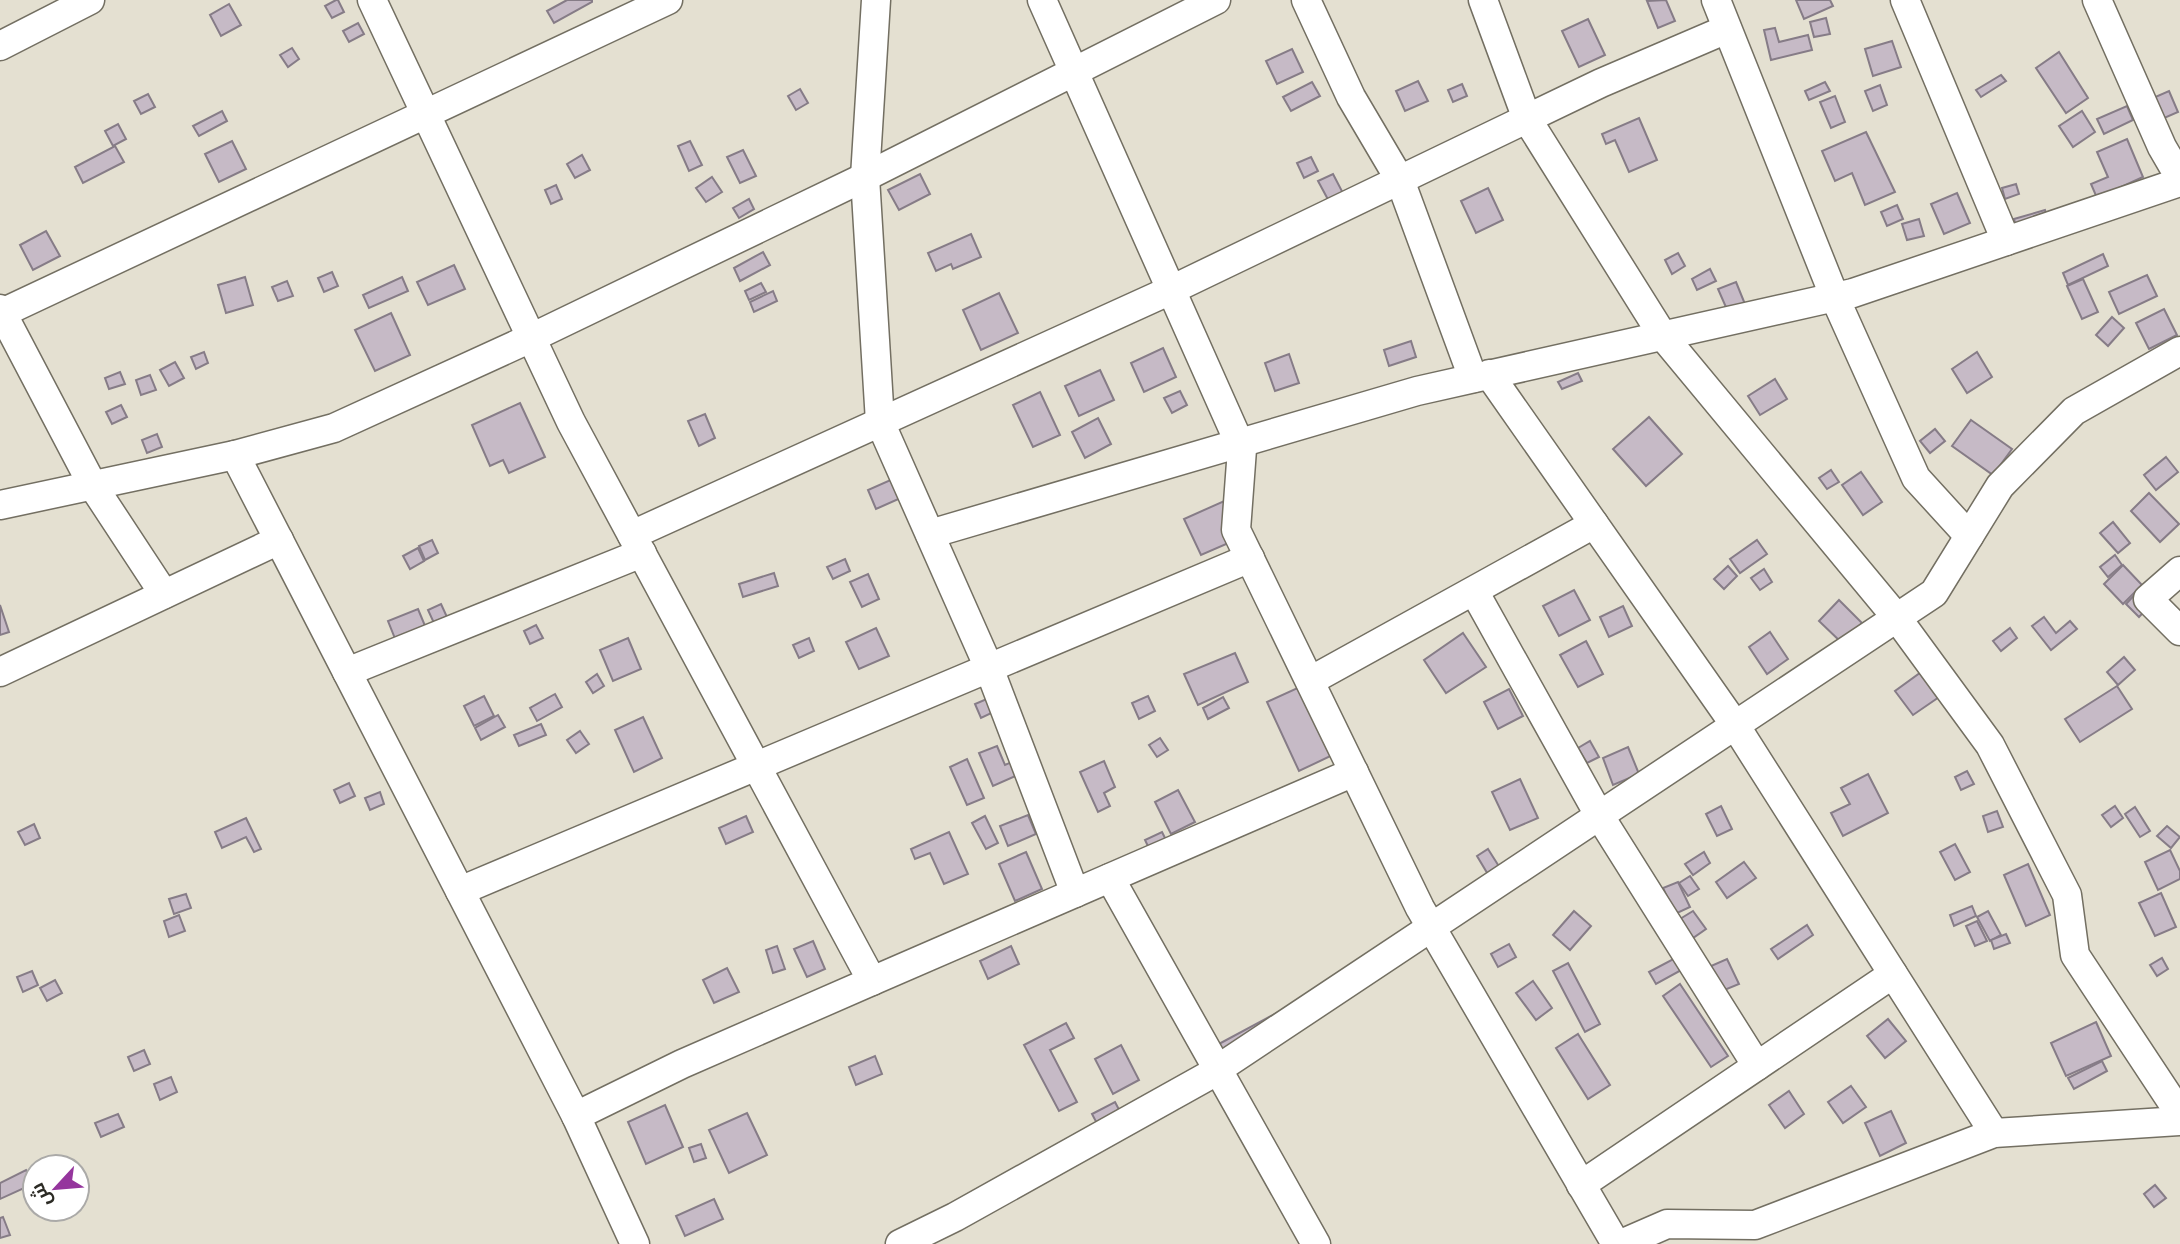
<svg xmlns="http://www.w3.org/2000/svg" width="2180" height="1244" viewBox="0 0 2180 1244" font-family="Barlow,Cairo,sans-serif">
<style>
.building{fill:#c6bac6;stroke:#867c87;stroke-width:2}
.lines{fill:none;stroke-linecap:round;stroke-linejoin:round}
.minor-casing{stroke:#736f62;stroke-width:31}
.minor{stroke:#fff;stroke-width:28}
</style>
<rect width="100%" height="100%" fill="#e4e0d1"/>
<g class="building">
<path d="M336 0H338L344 12 332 18 325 6Z"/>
<path d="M567 0H592V2L554 23 547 11Z"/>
<path d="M1666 0 1675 21 1658 28 1647 1Z"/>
<path d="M1796 0H1830L1833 6 1804 19Z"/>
<path d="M229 4 241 25 221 36 210 15Z"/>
<path d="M1826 18 1830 34 1814 37 1810 22Z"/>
<path d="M1588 19 1605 55 1579 67 1562 31Z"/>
<path d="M358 23 364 34 349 42 343 31Z"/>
<path d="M1775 28 1779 42 1808 35 1812 50 1771 60 1764 30Z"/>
<path d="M1892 41 1901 67 1873 76 1865 49Z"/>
<path d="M292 48 299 59 288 67 280 55Z"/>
<path d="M1292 49 1303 72 1277 84 1266 61Z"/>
<path d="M2059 52 2088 98 2066 113 2036 68Z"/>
<path d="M2001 75 2006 81 1981 97 1976 90Z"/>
<path d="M1418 81 1428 101 1405 111 1396 91Z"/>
<path d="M1312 82 1320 96 1291 111 1283 97Z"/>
<path d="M1825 82 1830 91 1809 100 1805 91Z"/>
<path d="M1462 84 1467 96 1453 102 1448 90Z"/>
<path d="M1880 85 1887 105 1873 111 1865 91Z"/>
<path d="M800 89 808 103 796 110 788 96Z"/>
<path d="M2169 91 2178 112 2162 119 2153 98Z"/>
<path d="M148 94 155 107 141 114 134 101Z"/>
<path d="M1835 96 1845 122 1831 128 1820 102Z"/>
<path d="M2127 106 2133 120 2104 134 2097 119Z"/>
<path d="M222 111 227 121 199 136 193 126Z"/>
<path d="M2082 111 2095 132 2073 147 2059 126Z"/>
<path d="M1639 118 1657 160 1629 172 1615 140 1606 144 1602 134Z"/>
<path d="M118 124 126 139 113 146 105 131Z"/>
<path d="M1866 132 1895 192 1865 205 1852 173 1835 181 1822 151Z"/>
<path d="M2127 139 2143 177 2097 198 2091 184 2108 177 2097 152Z"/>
<path d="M232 141 246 169 219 182 205 154Z"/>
<path d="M690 141 702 165 689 171 678 146Z"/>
<path d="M115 146 124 162 83 183 75 167Z"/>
<path d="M743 150 756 176 740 183 727 157Z"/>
<path d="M582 155 590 170 575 178 567 164Z"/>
<path d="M1311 157 1318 171 1304 178 1297 163Z"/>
<path d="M920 174 930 194 899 210 888 190Z"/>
<path d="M1333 174 1345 197 1331 205 1318 181Z"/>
<path d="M712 177 722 192 706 202 696 188Z"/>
<path d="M2016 184 2019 194 2005 199 2002 188Z"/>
<path d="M556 185 562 199 551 204 545 190Z"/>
<path d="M1488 188 1503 220 1476 233 1461 201Z"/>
<path d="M1957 193 1970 223 1944 234 1931 204Z"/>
<path d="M749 199 754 209 739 218 733 208Z"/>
<path d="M1897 205 1903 219 1887 226 1881 212Z"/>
<path d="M2045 210 2050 225 2018 235 2014 219Z"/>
<path d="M1919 219 1924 236 1907 240 1902 224Z"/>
<path d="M46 231 60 256 33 270 20 245Z"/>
<path d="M971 234 981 257 953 269 951 264 936 271 928 253Z"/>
<path d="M763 252 770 265 740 281 734 268Z"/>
<path d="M1678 253 1685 266 1672 274 1665 260Z"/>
<path d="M2103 254 2108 266 2068 285 2063 273Z"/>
<path d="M454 265 465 289 428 305 417 282Z"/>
<path d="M1710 269 1716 281 1697 290 1692 279Z"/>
<path d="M332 272 338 286 324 292 318 278Z"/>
<path d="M2147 275 2157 296 2119 314 2109 292Z"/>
<path d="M245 277 253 305 226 313 218 285Z"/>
<path d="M402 277 408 291 369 308 363 295Z"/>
<path d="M2083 279 2098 312 2082 319 2067 286Z"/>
<path d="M287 281 293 296 278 301 272 287Z"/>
<path d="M1736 282 1749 314 1732 321 1718 289Z"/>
<path d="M761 283 766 292 749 300 745 291Z"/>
<path d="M773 291 777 301 754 312 750 302Z"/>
<path d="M999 293 1018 333 981 350 963 310Z"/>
<path d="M2164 309 2177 335 2149 349 2136 323Z"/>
<path d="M391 313 410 355 375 371 355 330Z"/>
<path d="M2112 317 2124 328 2108 346 2096 335Z"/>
<path d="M1411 341 1416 357 1389 366 1384 350Z"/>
<path d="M1163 348 1176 377 1144 392 1131 363Z"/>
<path d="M204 352 208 363 196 369 191 357Z"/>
<path d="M1977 352 1992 377 1967 393 1952 369Z"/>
<path d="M1289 354 1299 383 1275 391 1265 363Z"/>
<path d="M175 362 184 378 169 386 160 370Z"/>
<path d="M1100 370 1114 400 1079 416 1065 386Z"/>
<path d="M120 372 125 384 109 389 105 378Z"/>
<path d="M1578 373 1582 381 1562 389 1558 382Z"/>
<path d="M150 375 156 390 141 395 136 380Z"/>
<path d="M1775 379 1787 399 1760 415 1748 396Z"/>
<path d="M1180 391 1187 405 1172 413 1164 398Z"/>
<path d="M1040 392 1060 435 1033 447 1013 405Z"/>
<path d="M520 403 545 457 509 473 503 460 490 466 472 425Z"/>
<path d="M121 405 127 417 112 424 106 412Z"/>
<path d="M705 414 715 438 699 446 688 421Z"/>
<path d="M1649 417 1682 454 1646 486 1613 449Z"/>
<path d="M1098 418 1111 444 1085 458 1072 432Z"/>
<path d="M1971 420 2012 449 1993 475 1952 446Z"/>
<path d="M1935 429 1945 441 1930 453 1920 441Z"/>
<path d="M157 434 162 447 147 453 142 440Z"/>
<path d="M2166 457 2178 472 2156 490 2144 475Z"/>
<path d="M1831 470 1839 482 1827 489 1819 478Z"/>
<path d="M1861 472 1882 502 1863 515 1842 485Z"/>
<path d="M895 478 903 497 876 509 868 490Z"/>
<path d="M2149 493 2179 524 2160 542 2131 511Z"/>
<path d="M1231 498 1247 535 1201 555 1184 519Z"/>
<path d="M2113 522 2130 543 2118 553 2100 533Z"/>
<path d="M432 540 438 553 425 560 419 546Z"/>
<path d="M1757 540 1767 554 1740 573 1730 559Z"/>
<path d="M418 548 424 561 410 569 403 556Z"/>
<path d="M2115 555 2122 565 2108 577 2100 567Z"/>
<path d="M845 559 850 571 833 579 827 567Z"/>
<path d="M2123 565 2142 585 2123 604 2104 584Z"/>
<path d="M1728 566 1737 576 1724 589 1714 579Z"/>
<path d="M1764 569 1772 582 1760 590 1751 578Z"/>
<path d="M774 573 778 586 743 597 739 584Z"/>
<path d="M868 574 879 599 862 607 850 582Z"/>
<path d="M2141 588 2154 601 2139 617 2126 604Z"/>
<path d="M1574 590 1590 620 1559 636 1543 606Z"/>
<path d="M1839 600 1862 623 1843 644 1819 621Z"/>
<path d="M441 604 452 628 439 634 428 610Z"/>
<path d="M0 605 9 632 0 635Z"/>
<path d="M1623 606 1632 626 1609 637 1600 617Z"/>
<path d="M418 609 428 633 398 646 388 621Z"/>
<path d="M2044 617 2056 633 2070 621 2077 629 2051 650 2032 626Z"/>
<path d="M536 625 543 638 530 644 524 631Z"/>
<path d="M876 628 889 656 859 669 846 642Z"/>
<path d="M2010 628 2017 638 2001 651 1993 641Z"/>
<path d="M1770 632 1788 659 1767 674 1749 647Z"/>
<path d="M1463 633 1486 667 1446 693 1424 660Z"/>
<path d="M628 638 641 669 613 681 600 650Z"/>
<path d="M809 638 814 651 799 658 793 645Z"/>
<path d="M1586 641 1603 674 1578 687 1560 655Z"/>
<path d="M1235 653 1248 682 1198 705 1184 674Z"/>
<path d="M2124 657 2135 670 2118 685 2107 672Z"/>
<path d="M1924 670 1942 695 1913 715 1895 691Z"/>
<path d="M597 674 604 686 593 693 586 682Z"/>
<path d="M1315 680 1341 751 1299 771 1267 702Z"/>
<path d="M2117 686 2132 709 2080 742 2065 719Z"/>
<path d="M1509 689 1523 716 1498 729 1484 702Z"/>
<path d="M555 694 562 707 537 721 530 708Z"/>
<path d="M996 695 1002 708 981 718 975 704Z"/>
<path d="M484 696 494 716 474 726 464 706Z"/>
<path d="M1148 696 1155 711 1139 719 1132 703Z"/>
<path d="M1223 697 1229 708 1208 719 1203 708Z"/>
<path d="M498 715 505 727 481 740 475 728Z"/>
<path d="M643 717 662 758 634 772 615 730Z"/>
<path d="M541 724 546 735 519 746 514 735Z"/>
<path d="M580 731 589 744 576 753 567 740Z"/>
<path d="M1160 738 1168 750 1157 757 1149 745Z"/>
<path d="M1590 741 1599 757 1587 763 1578 748Z"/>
<path d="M997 746 1005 765 1023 757 1029 770 993 786 979 753Z"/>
<path d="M1628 747 1639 774 1613 785 1603 758Z"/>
<path d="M967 759 984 798 967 805 950 767Z"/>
<path d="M1104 761 1115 787 1104 793 1110 806 1098 812 1080 772Z"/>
<path d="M1967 771 1974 784 1961 790 1955 777Z"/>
<path d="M1868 774 1888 813 1843 836 1831 813 1850 804 1841 788Z"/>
<path d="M1520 779 1538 818 1510 830 1492 792Z"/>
<path d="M349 783 355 796 340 803 334 790Z"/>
<path d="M1178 790 1195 822 1171 834 1155 802Z"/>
<path d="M380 792 384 804 370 810 365 798Z"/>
<path d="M1721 806 1732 829 1717 836 1706 814Z"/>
<path d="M2115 806 2123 818 2111 827 2102 815Z"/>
<path d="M2135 807 2150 831 2140 837 2125 814Z"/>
<path d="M1997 811 2003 827 1988 832 1983 816Z"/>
<path d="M1028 815 1036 834 1008 846 1000 826Z"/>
<path d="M746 816 753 832 726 844 719 828Z"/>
<path d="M985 816 998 843 986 849 972 823Z"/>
<path d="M246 818 261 849 254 852 246 837 222 848 215 832Z"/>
<path d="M34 824 40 838 25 845 18 832Z"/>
<path d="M2167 826 2180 837 2171 848 2157 836Z"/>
<path d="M949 832 968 874 944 884 930 853 915 859 911 849Z"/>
<path d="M1162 832 1173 854 1156 863 1145 840Z"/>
<path d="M1955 844 1970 872 1955 880 1940 852Z"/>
<path d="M1488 849 1500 868 1492 881 1477 856Z"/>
<path d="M2170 850 2180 871V879L2158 890 2145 862Z"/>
<path d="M1026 852 1042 889 1015 901 999 864Z"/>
<path d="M1704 852 1710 863 1693 875 1685 864Z"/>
<path d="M1744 862 1756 878 1727 898 1716 882Z"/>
<path d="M2028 864 2050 915 2026 926 2004 875Z"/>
<path d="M1690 876 1699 889 1688 896 1679 883Z"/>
<path d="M1678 882 1690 907 1675 914 1663 888Z"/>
<path d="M2161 893 2176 927 2155 936 2139 903Z"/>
<path d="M186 894 191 908 174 914 169 899Z"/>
<path d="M1972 906 1976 916 1954 926 1950 915Z"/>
<path d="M1574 911 1591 926 1570 950 1553 935Z"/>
<path d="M1693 911 1706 929 1693 938 1680 919Z"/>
<path d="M1988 911 2001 935 1990 941 1977 917Z"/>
<path d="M179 915 185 931 169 937 164 921Z"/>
<path d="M1977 921 1987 941 1975 946 1966 926Z"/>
<path d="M1807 925 1813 935 1778 959 1771 949Z"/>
<path d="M2006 934 2010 943 1994 949 1991 940Z"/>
<path d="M813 941 825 969 807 977 794 949Z"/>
<path d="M1509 944 1516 957 1498 967 1491 954Z"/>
<path d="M777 946 785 969 773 973 766 950Z"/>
<path d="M1011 946 1019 964 988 979 980 961Z"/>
<path d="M1679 956 1685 968 1656 984 1649 972Z"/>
<path d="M2162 958 2168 969 2157 976 2150 965Z"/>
<path d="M1727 959 1739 984 1722 991 1711 966Z"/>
<path d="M1568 963 1600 1024 1585 1032 1553 971Z"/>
<path d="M727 968 739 992 714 1003 703 980Z"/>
<path d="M32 971 38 985 23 992 17 977Z"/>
<path d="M55 980 62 993 47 1001 40 988Z"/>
<path d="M1533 981 1552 1008 1536 1020 1516 993Z"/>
<path d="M1680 984 1728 1056 1711 1067 1663 996Z"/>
<path d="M1284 1009 1225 1059 1217 1045Z"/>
<path d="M1888 1019 1906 1041 1885 1058 1867 1036Z"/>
<path d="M2096 1022 2111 1056 2066 1076 2051 1043Z"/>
<path d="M1066 1023 1074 1038 1050 1050 1077 1102 1059 1111 1024 1045Z"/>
<path d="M1578 1034 1610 1085 1588 1099 1556 1048Z"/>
<path d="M1121 1045 1139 1080 1113 1094 1095 1059Z"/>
<path d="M144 1050 150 1064 134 1071 128 1057Z"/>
<path d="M875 1056 882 1074 856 1085 849 1067Z"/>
<path d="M2102 1061 2107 1071 2074 1089 2068 1078Z"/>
<path d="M171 1077 177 1092 160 1100 154 1084Z"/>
<path d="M1851 1086 1866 1107 1843 1123 1828 1102Z"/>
<path d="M1789 1091 1804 1114 1785 1128 1769 1105Z"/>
<path d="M1115 1102 1127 1125 1104 1137 1092 1114Z"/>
<path d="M665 1105 683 1147 646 1164 628 1122Z"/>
<path d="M1891 1111 1906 1143 1880 1156 1865 1123Z"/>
<path d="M747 1113 767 1155 729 1173 709 1130Z"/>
<path d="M118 1114 124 1127 101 1137 95 1123Z"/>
<path d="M701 1144 706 1158 694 1162 689 1148Z"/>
<path d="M26 1170 33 1184 0 1199V1183Z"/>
<path d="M2155 1185 2166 1198 2154 1207 2144 1194Z"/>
<path d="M714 1199 723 1219 685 1236 676 1216Z"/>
<path d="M3 1217 10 1235 0 1238V1218Z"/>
</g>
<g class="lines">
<defs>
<g id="minor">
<path d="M372 0 571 422 872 981 682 1064 576 1116"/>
<path d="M876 0 865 177 880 422 989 668 1075 893"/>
<path d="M1042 0 1242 449 1236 530 1420 908 1616 1244"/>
<path d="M1306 0 1351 97 1400 180 1473 378"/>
<path d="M1483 0 1527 119 1663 336 1897 618 1990 745 2067 895 2075 955 2180 1114"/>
<path d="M1716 0 1835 298 1916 478 1969 536"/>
<path d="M1905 0 2006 241"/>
<path d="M2097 0 2162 147 2180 178"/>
<path d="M0 46 90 0"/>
<path d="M0 309 93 486 164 594"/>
<path d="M2 313 668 0"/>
<path d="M1489 374 1735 725 1994 1133"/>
<path d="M235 455 334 428 531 338 865 177 1216 0"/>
<path d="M0 505 235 455 576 1116 635 1244"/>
<path d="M930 534 1417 391 1853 293 2180 182"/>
<path d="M632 535 1171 290 1601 83 1727 29"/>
<path d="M2180 571 2148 599 2180 631"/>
<path d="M1474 591 1599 815 1757 1066"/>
<path d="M0 672 279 540"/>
<path d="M347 672 642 553"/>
<path d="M1310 681 1594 524"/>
<path d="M1110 878 1316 1244"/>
<path d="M460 891 1250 558"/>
<path d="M872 981 1354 772"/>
<path d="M1581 1185 1893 974"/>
<path d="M900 1244 955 1217 1206 1077 1934 593 2000 486 2074 411 2180 351"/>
<path d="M1621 1244 1667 1224 1755 1225 1994 1133 2180 1121"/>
</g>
</defs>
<use href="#minor" class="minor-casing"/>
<use href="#minor" class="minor"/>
</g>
<g transform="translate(56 1188) rotate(244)"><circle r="33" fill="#ffffff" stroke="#abaaa8" stroke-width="2"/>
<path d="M0-5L12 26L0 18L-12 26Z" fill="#95359d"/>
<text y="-10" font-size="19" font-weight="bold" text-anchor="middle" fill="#2c2b25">ش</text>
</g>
</svg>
